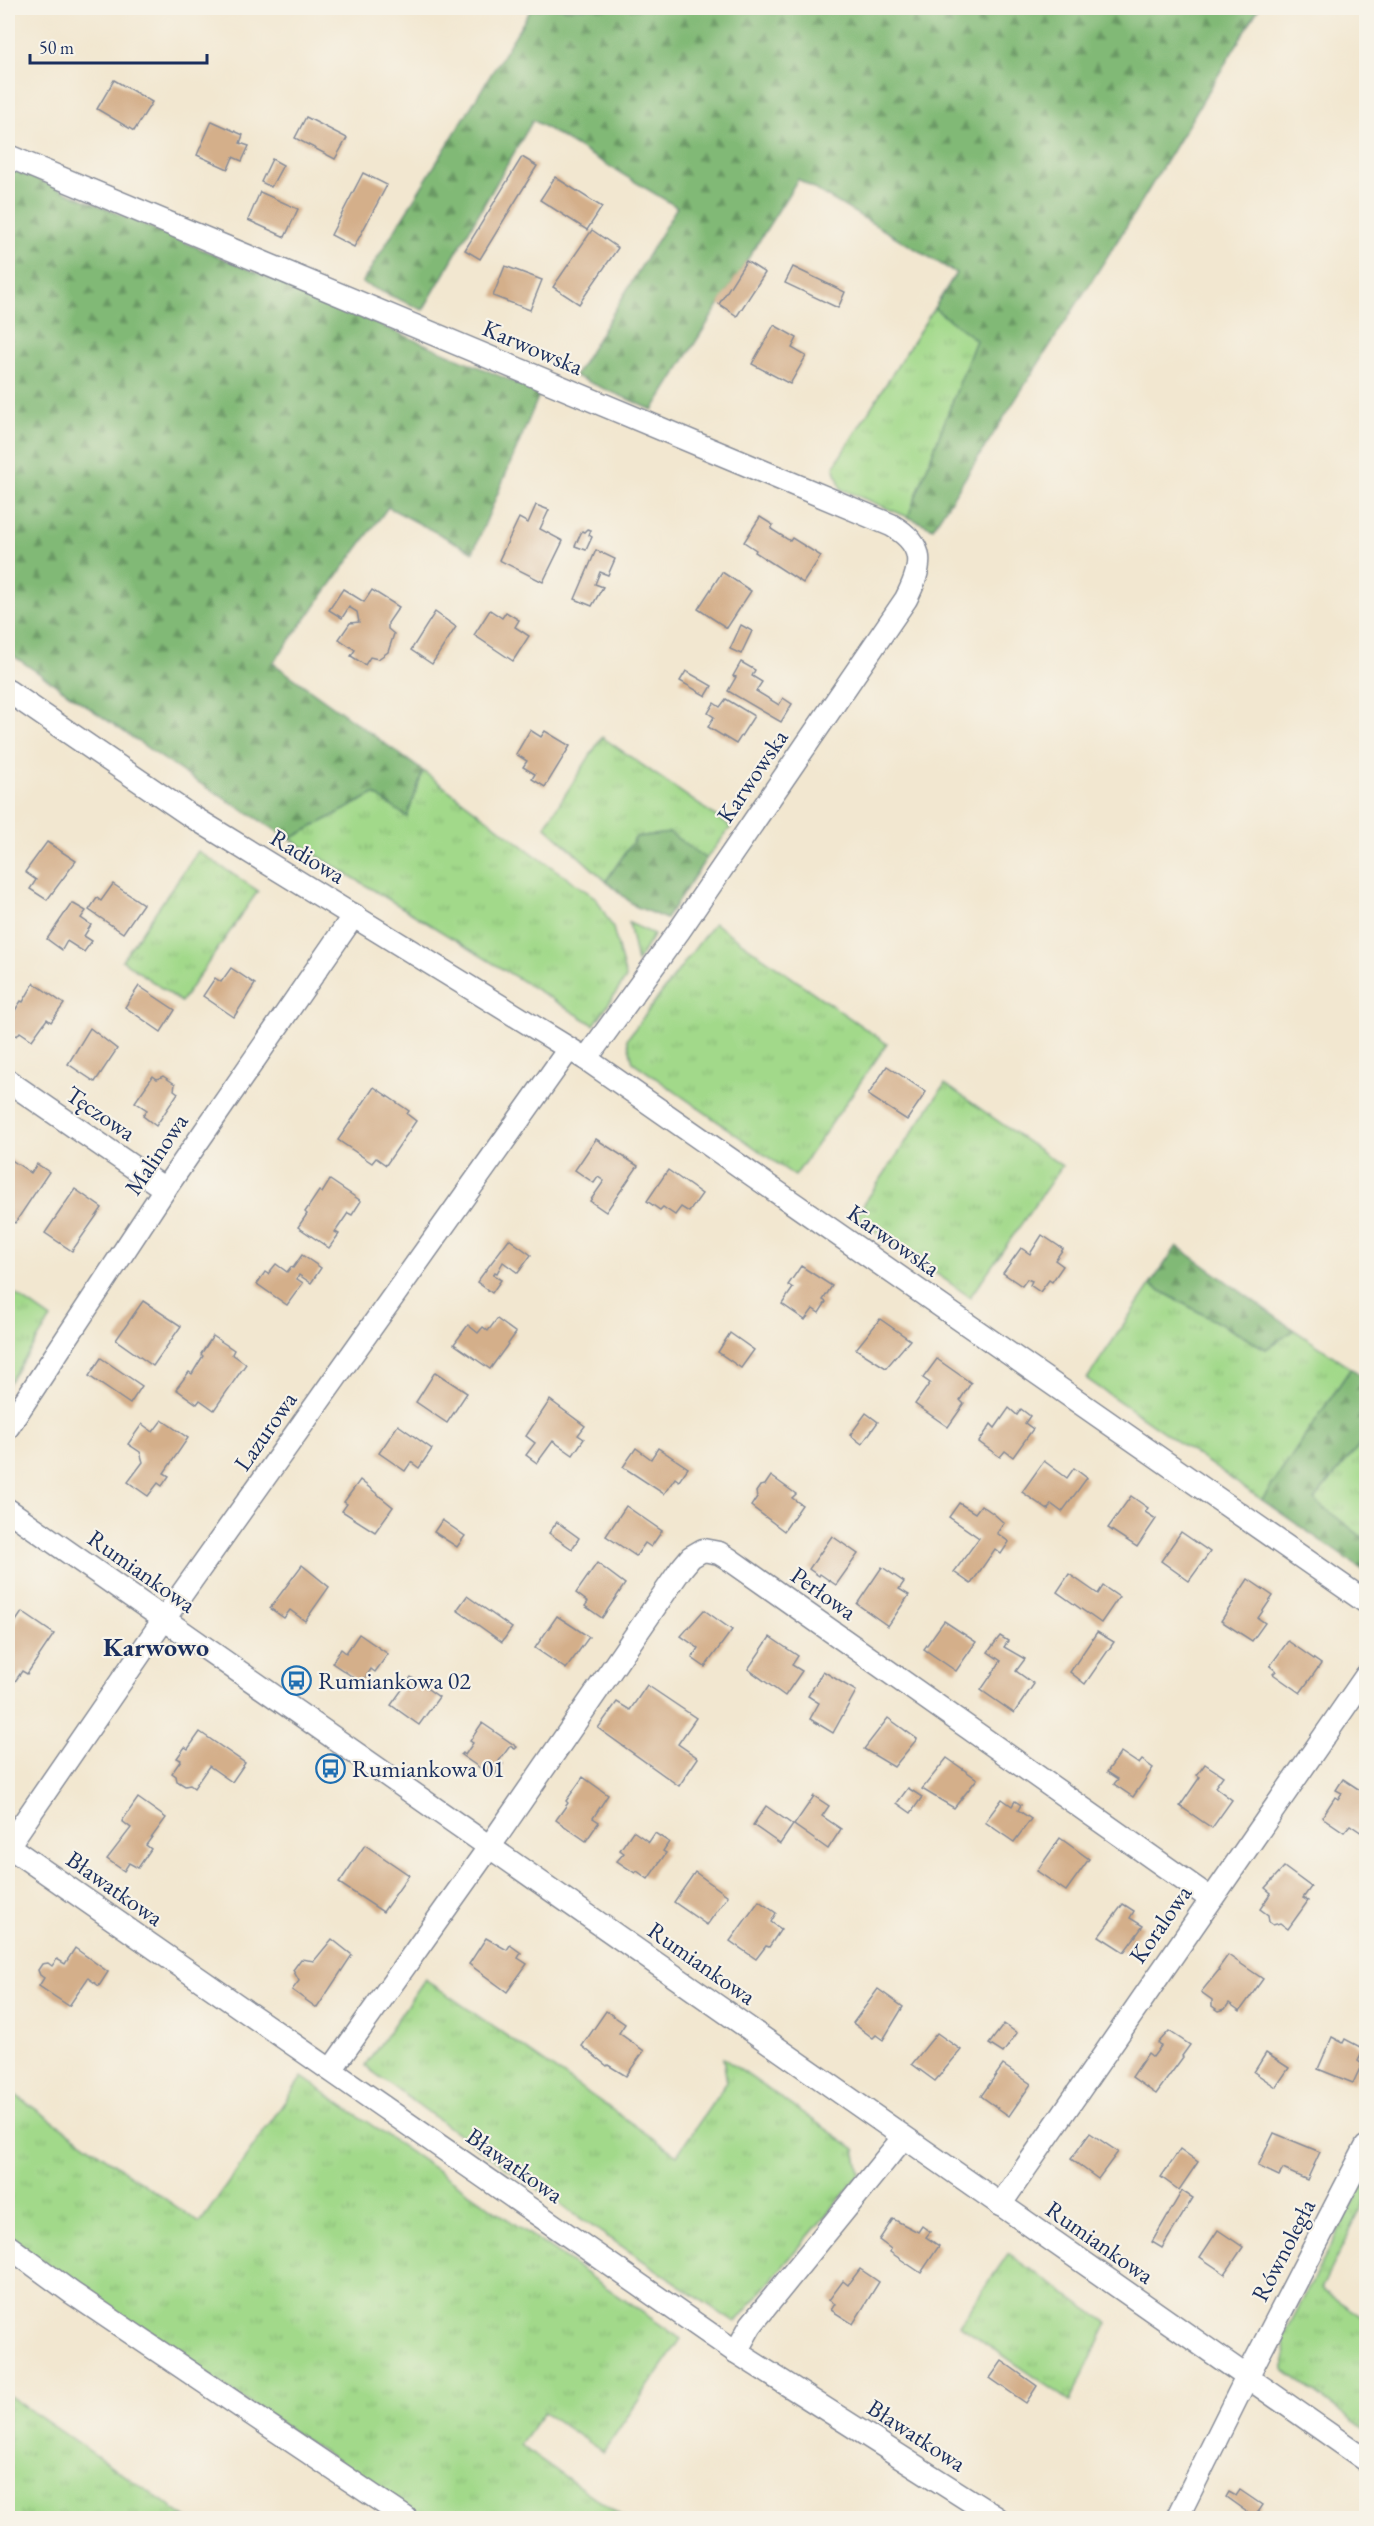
<svg xmlns="http://www.w3.org/2000/svg" width="1374" height="2526" viewBox="0 0 1374 2526" font-family="'EB Garamond',serif">
<style>
.grass{fill:url(#grass-tufts);stroke:#5e8474;stroke-width:1.5}
.forest{fill:url(#forest-firs);stroke:#4e746a;stroke-width:1.5}
.building{fill:#d4af8a}
.lines{fill:none;stroke-linecap:round;stroke-linejoin:round}
.minor-casing{stroke:#868b97;stroke-width:25}
.minor{stroke:#fff;stroke-width:22}
.labels{text-anchor:middle;dominant-baseline:central;stroke-width:4.5;stroke-linejoin:round;paint-order:stroke}
.street-label{font-size:24px;fill:#1b2f5e;stroke:#f7f3e8}
.poi-label{font-size:24px;fill:#1b2f5e;stroke:#f7f3e8;text-anchor:start}
.neighbourhood-label{font-size:26px;font-weight:bold;fill:#1b2f5e;stroke:#f7f3e8}
</style>
<defs>
<pattern id="grass-tufts" width="24" height="20" patternUnits="userSpaceOnUse" patternTransform="scale(1.5)"><rect width="24" height="20" fill="#a2d98a"/><path d="M3 7l-1-3M5 7V3M7 7l1-3M15 17l-1-3M17 17v-4M19 17l1-3" fill="none" stroke="#8bbb7a"/></pattern>
<pattern id="forest-firs" width="22" height="20" patternUnits="userSpaceOnUse" patternTransform="scale(1.5)"><rect width="22" height="20" fill="#81b976"/><path d="M5 1l3.5 6h-7zM16 11l3.5 6h-7z" fill="#699764"/></pattern>
</defs>
<rect width="100%" height="100%" fill="#f7f3e8"/>
<filter id="ink" filterUnits="userSpaceOnUse"><feTurbulence type="fractalNoise" baseFrequency=".0167" numOctaves="2"/><feDisplacementMap in="SourceGraphic" scale="12" xChannelSelector="R" yChannelSelector="G"/><feConvolveMatrix kernelMatrix="1 2 1 2 8 2 1 2 1" color-interpolation-filters="sRGB"/></filter>
<filter id="wash" filterUnits="userSpaceOnUse"><feTurbulence type="fractalNoise" baseFrequency=".008" numOctaves="4" result="noise"/><feDisplacementMap in="SourceGraphic" scale="24" xChannelSelector="R" yChannelSelector="G"/><feGaussianBlur stdDeviation="1.35" result="paint"/><feColorMatrix in="noise" values="0 0 0 0 0 0 0 0 0 0 0 0 0 0 0 0 0 1.4 0 .05"/><feComposite in="paint" operator="in"/></filter>
<g filter="url(#wash)">
<rect width="100%" height="100%" fill="#f2e7d0"/>
<g class="grass">
<path d="M934 308 976 340 908 517 841 489 834 466Z"/>
<path d="M602 737 731 827 706 859 670 833 636 837 606 881 545 826Z"/>
<path d="M423 771 543 861 596 898 613 928 626 978 594 1025 290 839 374 794 407 816Z"/>
<path d="M198 851 258 891 181 1002 122 960Z"/>
<path d="M629 923 654 934 637 962Z"/>
<path d="M714 923 887 1044 795 1176 633 1062 627 1039Z"/>
<path d="M945 1084 1062 1166 970 1297 855 1217Z"/>
<path d="M1150 1285 1266 1349 1294 1330 1351 1368 1262 1500 1087 1379Z"/>
<path d="M8 1289 51 1319 8 1384Z"/>
<path d="M1366 1437V1540L1314 1500Z"/>
<path d="M425 1979 677 2155 727 2082 723 2058 855 2149 860 2175 735 2323 490 2157 365 2066Z"/>
<path d="M302 2077 681 2339 603 2452 544 2412 520 2445 624 2518H424L93 2300 8 2237V2090L200 2223Z"/>
<path d="M1366 2177V2199L1321 2289 1366 2320V2431L1285 2371 1284 2336Z"/>
<path d="M1008 2254 1108 2323 1070 2401 959 2325Z"/>
<path d="M8 2395 187 2518H8Z"/>
</g>
<g class="forest">
<path d="M532 8H1259L1123 232 933 528 908 517 976 340 934 308 956 273 798 179 653 410 575 376 677 207 533 120 423 310 362 283Z"/>
<path d="M8 167 540 393 473 552 388 507 273 663 423 771 407 817 374 794 290 839 190 777 8 652Z"/>
<path d="M670 833 706 859 666 919 635 906 606 881 636 837Z"/>
<path d="M1177 1246 1294 1330 1266 1349 1150 1285Z"/>
<path d="M1351 1368 1366 1379V1437L1314 1500 1366 1540V1572L1262 1500Z"/>
</g>
<g id="blocks">
<g class="building">
<path d="M114 80 152 102 134 131 97 109Z"/>
<path d="M306 117 347 138 335 159 295 138Z"/>
<path d="M212 121 243 135 240 143 249 146 242 161 233 157 228 169 197 155Z"/>
<path d="M522 157 537 166 480 259 465 250Z"/>
<path d="M272 159 283 165 271 187 261 182Z"/>
<path d="M363 173 387 185 354 247 331 235Z"/>
<path d="M555 177 602 207 587 230 540 200Z"/>
<path d="M260 192 298 209 285 237 248 220Z"/>
<path d="M592 230 618 248 579 304 553 287Z"/>
<path d="M746 261 765 273 737 316 719 304Z"/>
<path d="M505 266 542 280 530 310 493 296Z"/>
<path d="M793 267 845 292 838 308 785 283Z"/>
<path d="M774 325 797 338 792 348 806 356 790 384 752 364Z"/>
<path d="M536 505 549 510 540 529 563 541 543 582 499 560 519 518 528 523Z"/>
<path d="M760 517 773 525 771 529 790 541 792 538 821 556 803 583 755 552 756 550 744 542Z"/>
<path d="M587 529 591 530 589 535 592 537 586 550 575 546 582 531 584 532Z"/>
<path d="M596 550 615 559 608 575 600 572 595 584 603 587 592 606 575 599Z"/>
<path d="M722 572 751 591 727 628 698 609Z"/>
<path d="M343 589 364 602 372 590 399 607 388 623V629L394 634 388 652 378 659 370 657 365 665 351 656 355 650 339 639 350 623 359 622 357 612 349 607 342 618 329 610Z"/>
<path d="M490 610 502 618 506 612 519 620 515 627 529 636 513 661 474 635Z"/>
<path d="M435 612 456 627 432 664 411 650Z"/>
<path d="M741 625 752 631 741 654 730 649Z"/>
<path d="M741 662 755 670 752 676 762 682 756 691 779 705 783 698 792 704 781 722 728 691 736 677 733 676Z"/>
<path d="M686 671 712 686 706 696 680 681Z"/>
<path d="M726 699 754 716 736 744 708 727 714 717 708 713 714 703 720 707Z"/>
<path d="M530 730 541 737 545 731 570 746 545 787 532 779 535 774 523 767 527 761 516 754Z"/>
<path d="M47 842 76 861 47 900 30 889 36 880 25 872Z"/>
<path d="M113 884 143 904 123 933 89 910 97 898 101 901Z"/>
<path d="M72 903 86 911 81 918 91 925 84 936 92 941 84 952 67 941 62 950 47 939Z"/>
<path d="M231 968 255 984 234 1017 203 996 215 978 221 982Z"/>
<path d="M34 983 64 1004 51 1022 47 1019 32 1040 20 1032 17 1036 8 1029V1021L21 1001 23 1002Z"/>
<path d="M139 986 175 1010 161 1032 125 1007Z"/>
<path d="M90 1028 117 1049 95 1082 68 1064Z"/>
<path d="M887 1066 926 1092 907 1120 868 1095Z"/>
<path d="M153 1076 157 1079 163 1076 175 1084 174 1090 178 1093 156 1126 143 1116 147 1110 135 1102Z"/>
<path d="M374 1087 409 1111 407 1114 416 1121 386 1165 376 1158 372 1163 338 1140Z"/>
<path d="M596 1139 638 1166 606 1212 590 1201 604 1181 598 1177 594 1183 575 1170Z"/>
<path d="M10 1159 31 1173 37 1164 49 1172 15 1223 8 1218V1163Z"/>
<path d="M668 1170 702 1194 689 1212 681 1207 675 1215 663 1207 660 1210 647 1201Z"/>
<path d="M330 1180 361 1201 352 1215 348 1213 335 1232 339 1234 329 1248 298 1227 307 1214 305 1212 319 1191 322 1193Z"/>
<path d="M75 1189 102 1208 72 1251 45 1233Z"/>
<path d="M1042 1235 1063 1249 1055 1260 1063 1266 1052 1282 1049 1280 1040 1292 1030 1285 1032 1281 1027 1279 1022 1286 1003 1273 1021 1248 1030 1254Z"/>
<path d="M509 1239 531 1255 518 1273 503 1262 497 1273 495 1272 493 1275 501 1280 492 1293 477 1282Z"/>
<path d="M302 1255 321 1268 311 1283 299 1275 297 1279 303 1283 287 1305 257 1284 265 1272 268 1274 276 1264 287 1272 291 1267 293 1268Z"/>
<path d="M801 1266 832 1286 823 1300 826 1302 819 1313 813 1309 805 1320 782 1304 793 1288 788 1285Z"/>
<path d="M143 1301 181 1326 153 1366 116 1340Z"/>
<path d="M497 1319 516 1333 490 1369 454 1344 468 1325 478 1333 483 1327 488 1331Z"/>
<path d="M880 1319 910 1340 886 1368 856 1349Z"/>
<path d="M730 1333 754 1350 741 1368 718 1352Z"/>
<path d="M213 1336 234 1350 232 1354 246 1364 214 1410 200 1400 197 1404 176 1389 189 1372 192 1374 198 1364 203 1356 201 1354Z"/>
<path d="M101 1358 142 1386 130 1404 89 1376Z"/>
<path d="M937 1359 971 1383 960 1400 964 1404 948 1427 915 1404 930 1383 923 1378Z"/>
<path d="M435 1372 467 1393 447 1423 416 1402Z"/>
<path d="M550 1400 585 1426 578 1435 584 1439 573 1455 553 1441 537 1463 526 1455 535 1443 526 1436Z"/>
<path d="M1009 1408 1017 1415 1021 1409 1030 1416 1025 1423 1033 1429 1013 1457 1005 1451 1000 1457 979 1442 991 1424 995 1428Z"/>
<path d="M866 1413 878 1422 862 1444 850 1435Z"/>
<path d="M162 1420 188 1438 164 1473 169 1476 162 1486 158 1483 148 1496 128 1482 143 1462 140 1452 128 1444 142 1424 153 1432Z"/>
<path d="M398 1425 432 1449 419 1468 411 1462 405 1471 379 1453Z"/>
<path d="M636 1448 651 1459 658 1448 688 1468 679 1481 675 1478 664 1494 623 1467Z"/>
<path d="M1044 1461 1067 1478 1074 1468 1087 1478 1062 1512 1051 1504 1048 1510 1022 1492Z"/>
<path d="M771 1476 796 1494 792 1498 802 1505 784 1531 751 1506 757 1497 756 1492 760 1486 765 1485Z"/>
<path d="M360 1480 393 1507 375 1532 342 1511 347 1504 344 1502Z"/>
<path d="M1131 1496 1148 1508 1145 1512 1156 1519 1137 1547 1108 1528Z"/>
<path d="M959 1503 975 1513 981 1505 994 1514 1004 1523 997 1533 1009 1542 1001 1554 995 1549 971 1584 954 1572 979 1538 949 1517Z"/>
<path d="M626 1506 662 1531 651 1547 645 1543 636 1556 606 1536Z"/>
<path d="M442 1520 465 1536 457 1547 434 1532Z"/>
<path d="M557 1522 579 1538 572 1549 549 1533Z"/>
<path d="M1181 1532 1210 1552 1189 1581 1161 1561Z"/>
<path d="M832 1536 858 1554 836 1585 820 1574 819 1576 809 1569Z"/>
<path d="M597 1563 625 1584 602 1618 585 1606 588 1602 576 1593Z"/>
<path d="M302 1565 329 1587 305 1621 290 1610 284 1618 270 1608Z"/>
<path d="M882 1567 904 1582 899 1589 909 1595 888 1626 857 1604Z"/>
<path d="M1069 1574 1098 1594 1103 1586 1119 1597 1101 1623 1057 1592Z"/>
<path d="M1248 1579 1273 1596 1258 1618 1265 1623 1252 1641 1221 1621Z"/>
<path d="M467 1596 512 1628 502 1642 457 1610Z"/>
<path d="M704 1610 732 1630 705 1667 692 1658 698 1648 681 1636Z"/>
<path d="M22 1612 54 1634 27 1674 22 1671 10 1689 8 1688V1633Z"/>
<path d="M557 1616 589 1637 566 1669 535 1648Z"/>
<path d="M944 1621 976 1642 956 1671 924 1649Z"/>
<path d="M1097 1632 1114 1642 1085 1684 1070 1672Z"/>
<path d="M359 1634 388 1654 375 1672 371 1669 362 1683 332 1663 341 1649 346 1653Z"/>
<path d="M1000 1636 1008 1641 1004 1647 1025 1659 1016 1671 1034 1684 1014 1713 981 1690 1001 1661 988 1652Z"/>
<path d="M770 1637 798 1656 792 1665 802 1671 785 1696 748 1669Z"/>
<path d="M1288 1641 1321 1664 1300 1693 1273 1674 1276 1671 1270 1666Z"/>
<path d="M823 1671 856 1691 833 1733 810 1719 819 1703 808 1696Z"/>
<path d="M411 1677 439 1697 419 1725 391 1705Z"/>
<path d="M647 1685 696 1718 678 1744 698 1758 679 1786 598 1728 617 1702 630 1710Z"/>
<path d="M888 1718 917 1739 894 1767 864 1749Z"/>
<path d="M482 1723 517 1747 515 1749 510 1746 499 1761 503 1764 493 1777 461 1755 463 1753 465 1755 473 1743 470 1741Z"/>
<path d="M200 1732 245 1763 232 1782 209 1766 194 1788 190 1785 185 1786 177 1781 176 1776 172 1773 181 1760 177 1758 185 1747 188 1749Z"/>
<path d="M1121 1752 1139 1764 1142 1760 1153 1768 1133 1797 1114 1784 1118 1779 1107 1772Z"/>
<path d="M947 1758 977 1779 954 1808 922 1789Z"/>
<path d="M1205 1764 1223 1776 1215 1787 1232 1800 1212 1828 1180 1806 1200 1777 1197 1775Z"/>
<path d="M583 1777 608 1795 593 1818 599 1822 586 1841 556 1820 568 1803 566 1801Z"/>
<path d="M1343 1779 1366 1794V1827L1362 1833 1350 1825 1344 1832 1322 1817 1335 1797 1338 1799 1342 1793 1336 1790Z"/>
<path d="M908 1788 922 1797 911 1813 897 1803Z"/>
<path d="M814 1796 829 1806 822 1816 841 1829 828 1849 794 1825Z"/>
<path d="M138 1798 166 1818 146 1845 151 1849 138 1868 129 1863 124 1871 107 1859 131 1828 122 1821Z"/>
<path d="M1002 1799 1012 1806 1015 1801 1021 1805 1018 1810 1031 1819 1014 1842 985 1822Z"/>
<path d="M766 1806 793 1825 780 1844 753 1825Z"/>
<path d="M633 1831 649 1842 655 1833 669 1842 663 1851 666 1853 648 1879 637 1871 635 1873 617 1861 624 1853 620 1850Z"/>
<path d="M1060 1838 1089 1859 1066 1891 1037 1871Z"/>
<path d="M365 1845 409 1875 383 1912 339 1883Z"/>
<path d="M1284 1867 1311 1887 1303 1898 1308 1901 1288 1929 1280 1923 1273 1925 1269 1922 1268 1915 1260 1909 1271 1893 1265 1888Z"/>
<path d="M695 1872 728 1896 707 1925 674 1902Z"/>
<path d="M759 1901 776 1913 771 1922 781 1929 769 1947 766 1946 756 1959 730 1941Z"/>
<path d="M1123 1904 1134 1911 1130 1918 1143 1926 1124 1952 1099 1936Z"/>
<path d="M486 1938 507 1950 510 1945 521 1953 518 1958 527 1964 507 1992 469 1964Z"/>
<path d="M332 1939 352 1955 317 2008 292 1990 299 1981 293 1970 301 1959 314 1961Z"/>
<path d="M75 1948 108 1972 99 1986 88 1978 69 2006 39 1986 44 1978 40 1975 38 1970 42 1964 48 1963 52 1966 57 1959 65 1964Z"/>
<path d="M1228 1955 1263 1979 1240 2011 1229 2003 1225 2009 1219 2011 1212 2006V2000L1201 1992 1219 1970 1218 1969Z"/>
<path d="M878 1989 903 2007 883 2040 876 2035 873 2038 853 2023Z"/>
<path d="M606 2011 625 2024 619 2033 644 2051 626 2076 608 2065 607 2066 582 2046Z"/>
<path d="M1004 2024 1017 2033 1003 2053 989 2044Z"/>
<path d="M1169 2031 1190 2045 1182 2056 1183 2057 1156 2094 1132 2077 1148 2053 1153 2057 1161 2046 1158 2043Z"/>
<path d="M937 2033 961 2050 935 2081 912 2064Z"/>
<path d="M1332 2037 1343 2043 1345 2039 1364 2049 1358 2061 1362 2064 1353 2083 1318 2069Z"/>
<path d="M1266 2053 1289 2068 1276 2087 1254 2072Z"/>
<path d="M1003 2065 1031 2084 1009 2116 981 2096Z"/>
<path d="M1090 2133 1118 2152 1098 2179 1071 2159Z"/>
<path d="M1274 2133 1320 2152 1307 2180 1283 2169 1279 2176 1258 2166Z"/>
<path d="M1180 2149 1198 2162 1179 2190 1161 2177Z"/>
<path d="M1182 2191 1193 2198 1162 2248 1152 2242Z"/>
<path d="M893 2219 918 2232 922 2226 930 2232 926 2237 939 2246 921 2273 890 2252 891 2249 879 2240Z"/>
<path d="M1218 2230 1243 2247 1225 2274 1200 2257Z"/>
<path d="M860 2269 879 2282 853 2324 831 2310 835 2304 829 2300 843 2281 848 2285Z"/>
<path d="M1002 2361 1037 2386 1026 2403 990 2378Z"/>
<path d="M1240 2490 1262 2505 1254 2517 1226 2497 1229 2492 1236 2496Z"/>
</g>
</g>
</g>
<g filter="url(#ink)">
<use href="#blocks" fill-opacity="0" stroke="#868b97" stroke-width="1.5"/>
<g class="lines">
<defs>
<g id="minor">
<path d="M8 156 891 525C926 545 923 566 906 599L679 931 586 1059"/>
<path d="M8 691 188 814 586 1059 1366 1602"/>
<path d="M8 1081 165 1189"/>
<path d="M8 1427 165 1189 354 915"/>
<path d="M8 1510 1366 2460"/>
<path d="M8 1846 736 2352 997 2518"/>
<path d="M8 1846 164 1619 569 1049"/>
<path d="M331 2070 490 1846 681 1569 691 1557 703 1550 719 1553 729 1559 1211 1899"/>
<path d="M1000 2205 1366 1676"/>
<path d="M8 2246 72 2293 406 2518"/>
<path d="M736 2352 751 2325 903 2138"/>
<path d="M1177 2518 1247 2377 1366 2147"/>
</g>
</defs>
<use href="#minor" class="minor-casing"/>
<use href="#minor" class="minor"/>
</g>
</g>
<defs>
<symbol id="bus-ring" viewBox="-11 -11 22 22"><circle r="9.5" fill="#f7f3e8" stroke="#1f6fb2" stroke-width="1.5"/><path d="M-5-6H5V4H4V6H2V4H-2V6H-4V4H-5ZM-3.5-4V0h7V-4ZM-3.5 1.2v1.5H-2V1.2ZM2 1.2v1.5H3.5V1.2Z" fill="#1f6fb2"/></symbol>
</defs>
<g fill-rule="evenodd">
<use href="#bus-ring" x="280" y="1664" width="33" height="33"/>
<use href="#bus-ring" x="314" y="1752" width="33" height="33"/>
</g>
<g class="labels">
<g class="street-label">
<text transform="translate(533 347) rotate(23)">Karwowska</text>
<text transform="translate(752 776) rotate(-56)">Karwowska</text>
<text transform="translate(308 856) rotate(31)">Radiowa</text>
<text transform="translate(101 1113) rotate(34)">Tęczowa</text>
<text transform="translate(156 1154) rotate(-56)">Malinowa</text>
<text transform="translate(894 1240) rotate(35)">Karwowska</text>
<text transform="translate(265 1431) rotate(-55)">Lazurowa</text>
<text transform="translate(142 1571) rotate(35)">Rumiankowa</text>
<text transform="translate(824 1593) rotate(35)">Perłowa</text>
<text transform="translate(115 1888) rotate(35)">Bławatkowa</text>
<text transform="translate(1160 1924) rotate(-55)">Koralowa</text>
<text transform="translate(702 1963) rotate(35)">Rumiankowa</text>
<text transform="translate(515 2165) rotate(35)">Bławatkowa</text>
<text transform="translate(1100 2242) rotate(35)">Rumiankowa</text>
<text transform="translate(1283 2250) rotate(-63)">Równoległa</text>
<text transform="translate(917 2435) rotate(33)">Bławatkowa</text>
</g>
<g class="poi-label">
<text x="318" y="1680">Rumiankowa 02</text>
<text x="352" y="1768">Rumiankowa 01</text>
</g>
<g class="neighbourhood-label">
<text x="156" y="1647">Karwowo</text>
</g>
</g>
<rect width="1374" height="2526" fill="none" stroke="#f7f3e8" stroke-width="30"/>
<path d="M30 54v9h177v-9" fill="none" stroke="#1b2f5e" stroke-width="3"/>
<text x="39" y="54" font-size="18" fill="#1b2f5e" stroke="#f7f3e8" stroke-width="4.5" paint-order="stroke">50 m</text>
</svg>
